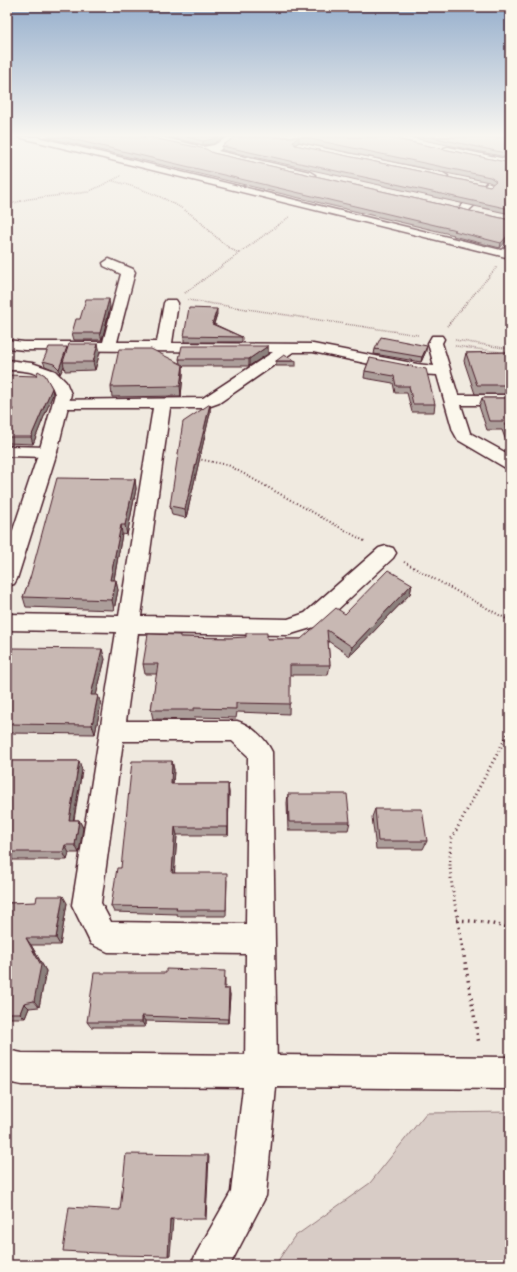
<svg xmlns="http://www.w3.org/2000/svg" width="517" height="1272" viewBox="0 0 517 1272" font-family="Kalam,sans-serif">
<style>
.green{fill:#d8ccc6;stroke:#917678}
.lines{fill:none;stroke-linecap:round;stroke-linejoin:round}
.minor-casing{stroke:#4a1f2b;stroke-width:3}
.tertiary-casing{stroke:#4a1f2b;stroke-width:3}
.path-far3{stroke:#4a1f2b;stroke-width:1.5;stroke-dasharray:0.5 1.5;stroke-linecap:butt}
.path-far2{stroke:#4a1f2b;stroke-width:2;stroke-dasharray:1 2.5;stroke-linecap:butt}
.path-far1{stroke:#4a1f2b;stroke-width:3;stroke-dasharray:1 3.5;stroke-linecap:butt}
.path{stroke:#4a1f2b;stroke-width:3.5;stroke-dasharray:1.5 4.5;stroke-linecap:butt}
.minor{fill:#fbf7ec;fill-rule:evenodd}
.tertiary{fill:#fbf7ec;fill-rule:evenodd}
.wall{fill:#ac9e9a;stroke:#4a1f2b;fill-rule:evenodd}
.shaded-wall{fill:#8c817d;stroke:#4a1f2b}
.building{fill:#c8b8b3;stroke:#4a1f2b}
</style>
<rect width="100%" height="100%" fill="#f0eae0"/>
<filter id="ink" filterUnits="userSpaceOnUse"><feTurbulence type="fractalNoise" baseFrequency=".025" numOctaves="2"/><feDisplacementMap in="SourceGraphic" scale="8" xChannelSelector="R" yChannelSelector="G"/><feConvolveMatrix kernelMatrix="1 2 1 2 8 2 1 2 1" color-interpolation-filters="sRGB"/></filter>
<g filter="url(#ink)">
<path class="green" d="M510 1112V1265H275L294 1237 370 1183 426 1113Z"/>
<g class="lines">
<defs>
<g id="minor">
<path d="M18 137H37L501 250 510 244V258Z"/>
<path d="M142 137H161L203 147 214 145 228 137H240L218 151 310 172 315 175 310 178Z"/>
<path d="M299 143 443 173 448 176 443 179 295 148 294 146Z"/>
<path d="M448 147 510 160V173L467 212 463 213 457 210 506 165 444 152 443 150 444 148Z"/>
<path d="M109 259 133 269 135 272 117 342H157L164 303 166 300H176L178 303 172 343 313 344 417 364 434 366 428 343 432 336H442L444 339 442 343 458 395H510V405H461L470 433 510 455V469L504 467 458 440 453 431 437 375 417 374 313 352H293L219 403 205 408H170L141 616 288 619 305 613 379 548 386 546 393 548 396 553 393 558 321 625 288 635 138 633 126 721H237C251 725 266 739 272 752L277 1070 273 1082 261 1086 249 1082 245 1070 246 954 108 952 91 944 72 905 116 632 7 630V614L119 616 153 408H61L55 406 53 403 55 400 203 398 273 352 24 350 7 348V340L24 342H103L121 274 104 266 103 263ZM123 741H232L248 756 246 924 111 922 101 903Z"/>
<path d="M7 446 48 447 54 448 57 452 54 456 48 457 7 456Z"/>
</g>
<g id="tertiary">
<path d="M7 360 32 363 55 371 66 382 71 394 57 452 17 579 14 584 7 586V548L39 452 55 394C49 372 26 370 7 370Z"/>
<path d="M7 1050 22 1053 510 1057V1089L276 1087 266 1196 230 1265H191L197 1252 231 1192 243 1087 22 1085 7 1082Z"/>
</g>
</defs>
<use href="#minor" class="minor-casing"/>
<use href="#tertiary" class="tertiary-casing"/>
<g class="path-far3">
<path d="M113 181C141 188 168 198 192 215 208 227 220 245 239 253"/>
<path d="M7 205 28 199 88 192 121 176"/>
<path d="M185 293 289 217"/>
<path d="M188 300 418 335"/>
<path d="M447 326 497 267"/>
<path d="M455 340 510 349"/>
<path d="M455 346 500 352"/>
</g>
<g class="path-far2">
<path d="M198 459 228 465 366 542"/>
<path d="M404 562 510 621"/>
</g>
<path class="path-far1" d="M456 910C452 886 447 863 452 838L510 730"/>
<g class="path">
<path d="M456 909 479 1044"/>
<path d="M457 920 484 922 510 928"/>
</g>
<use href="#minor" class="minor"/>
<use href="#tertiary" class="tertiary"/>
</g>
<g class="wall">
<path d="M45 137H148L213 153 510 220 500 248 453 236 454 235Z"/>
<path d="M169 137H225L213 144 203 145Z"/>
<path d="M235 137H386L510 163V214L222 150V146ZM299 142 489 182 493 184 490 186 295 145 294 144Z"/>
<path d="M409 137H510V158Z"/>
<path d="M110 307 102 340H74L72 333 80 319Z"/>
<path d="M217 314 214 324 242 337V342H184V336Z"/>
<path d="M268 346V354L249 366H183V375L181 396 112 397 111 387 180 363 179 359Z"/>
<path d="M375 349 426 351 421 362 374 354Z"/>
<path d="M100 352 95 370 65 371 64 366 60 374 55 370 45 366 43 361Z"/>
<path d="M510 352V394H475L464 361 466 353Z"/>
<path d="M370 358 435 404 434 412H412L407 393H395L393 383 364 378 365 371Z"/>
<rect x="276" y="361" width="20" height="5"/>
<path d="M7 375 52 388 53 394 33 444 7 443V425L10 418 7 419Z"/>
<path d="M482 398H510V452L502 430H487L479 406Z"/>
<path d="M210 404V413L186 518 172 515 170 506Z"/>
<path d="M135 479 136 489 127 535 122 534 114 580 118 590 114 610 26 607 23 597 30 578Z"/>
<path d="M412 584 410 594 350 656 328 641 330 665 328 675H290L289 714 237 712 236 718 195 717V720L153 719 151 710 157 674H145L143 664 181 637 267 639H301L345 614Z"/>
<path d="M105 659 96 695 101 704 95 734 7 733V667Z"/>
<path d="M7 761H79L82 770 74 820H79L83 828 79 853H69L67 860H7Z"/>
<path d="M172 761 174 770 173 784H228L229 793 228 835H177L174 873 227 880 226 916H178L177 914 114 912 111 906 121 868Z"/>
<path d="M288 794 350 822 348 830H288L287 803Z"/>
<path d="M375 809 427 841 423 849H376L372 817Z"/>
<path d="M7 903H67L60 945H31L46 971 39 1007 29 1008 25 1018H7Z"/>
<path d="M166 973 225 977V989H229L230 995 228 1023 145 1021V1027H91L87 1022Z"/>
</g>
<g class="shaded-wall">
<path d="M217 137H225L213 144 203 145V141Z"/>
<path d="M299 137V142L293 146V141Z"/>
<path d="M510 233V237L500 248 501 243Z"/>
<path d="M109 299 110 307 102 340 100 333Z"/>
<path d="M217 309V314L212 329V324Z"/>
<path d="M98 344 100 352 95 370 93 362Z"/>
<path d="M268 346V354L249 366V359Z"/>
<path d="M427 346 426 351 421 362 422 357Z"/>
<path d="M67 347 68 352 63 362 64 366 60 374 59 369Z"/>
<path d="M183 365V375L181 396 180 386Z"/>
<path d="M52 388 53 394 33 444 31 437Z"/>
<path d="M210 404V413L186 518 185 509Z"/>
<path d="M14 409 16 415 7 419V412Z"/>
<path d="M135 479 136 489 127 535 125 525Z"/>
<path d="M7 508 11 518 7 528Z"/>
<path d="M121 525 122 534 112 590 110 580Z"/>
<path d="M116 580 118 590 114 610 112 600Z"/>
<path d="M412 584 410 594 350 656 352 647Z"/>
<path d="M102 649 105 659 94 704 91 695Z"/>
<path d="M98 695 101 704 95 734 92 725Z"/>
<path d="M79 761 82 770 72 828 69 820Z"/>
<path d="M172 761 174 770 172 793 171 784Z"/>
<path d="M228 784 229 793 228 835Z"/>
<path d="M79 820 83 828 79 853 75 845Z"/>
<path d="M175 827 177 835 174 880 172 873Z"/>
<path d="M65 845 69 853 67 860 63 852Z"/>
<path d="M63 896 67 903 60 945 56 938Z"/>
<path d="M26 938 31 945 46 971 39 1007 34 1001Z"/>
<path d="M229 989 230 995 228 1023V1019Z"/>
<path d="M24 1003 29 1008 25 1018 20 1013Z"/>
<path d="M142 1016 145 1021V1027L142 1022Z"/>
<path d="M208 1155 209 1157 206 1220 205 1219Z"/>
<path d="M170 1219 173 1220 170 1255 168 1256Z"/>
</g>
<g class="building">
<path d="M63 137H148L206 149 213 153 510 220V233L501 243 454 231 456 230Z"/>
<path d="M187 137H217L213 139 203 141Z"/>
<path d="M235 137H299L293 141 295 145 490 186 496 181 490 177 301 137H386L510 163V209L222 146Z"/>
<path d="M431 137H510V154Z"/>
<path d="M86 299H109L100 333H72L76 319H80Z"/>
<path d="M189 308 217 309 212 324 242 337 184 336Z"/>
<path d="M381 337 427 346 422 357 375 349Z"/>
<path d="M69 344H98L93 362H63Z"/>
<path d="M182 346H268L249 359H179Z"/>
<path d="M49 347H67L59 369 54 364 43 361Z"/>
<path d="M119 349H151L183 365 180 386 111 387Z"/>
<path d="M510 352V385H477L466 353Z"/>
<path d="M284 355 296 361H276Z"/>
<path d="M370 358 426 369 435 404H413L409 386H396L394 376 365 371Z"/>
<path d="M38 371 45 375 52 388 31 437H7V425L14 409 7 412V375L36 376Z"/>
<path d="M482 398H510V436L504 421H489Z"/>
<path d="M210 404 185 509 170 506 183 422Z"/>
<path d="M57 478 135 479 125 525H121L110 580H116L112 600 23 597 30 578Z"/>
<path d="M388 570 412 584 352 647 327 630 330 665H290V704L236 703V709L194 708V710H151L158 664H143L148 634 180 635V637L229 638 246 637V633H267V639H301L336 608 345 614Z"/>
<path d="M12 648 102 649 91 695H98L92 725 7 724V667Z"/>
<path d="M7 761H79L69 820H79L75 845H65L63 852H7Z"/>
<path d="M132 761H172L171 784H228V827H175L172 873H227L226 910H176L177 907 111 906 117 868H121Z"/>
<path d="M288 794H347L350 822H289Z"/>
<path d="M375 809H422L427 841H378Z"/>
<path d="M37 896H63L56 938H26L41 965 34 1001 24 1003 20 1013H7V903L36 902Z"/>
<path d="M166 969 225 971 224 989H229L228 1019 142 1016V1022H87L94 973H166Z"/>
<path d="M126 1154 208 1155 205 1219H170L168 1256 116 1255V1254L63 1251 69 1207 120 1210Z"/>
</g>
</g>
<linearGradient id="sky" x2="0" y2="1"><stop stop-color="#95aecc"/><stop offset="0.43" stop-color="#f8f6f1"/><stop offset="1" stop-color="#f8f6f1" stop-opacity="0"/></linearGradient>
<rect width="517" height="315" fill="url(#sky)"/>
<rect width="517" height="1272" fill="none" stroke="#fbf7ec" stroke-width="24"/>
<rect x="12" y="12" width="493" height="1248" fill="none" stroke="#4a1f2b" stroke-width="1.5" filter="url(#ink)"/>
</svg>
